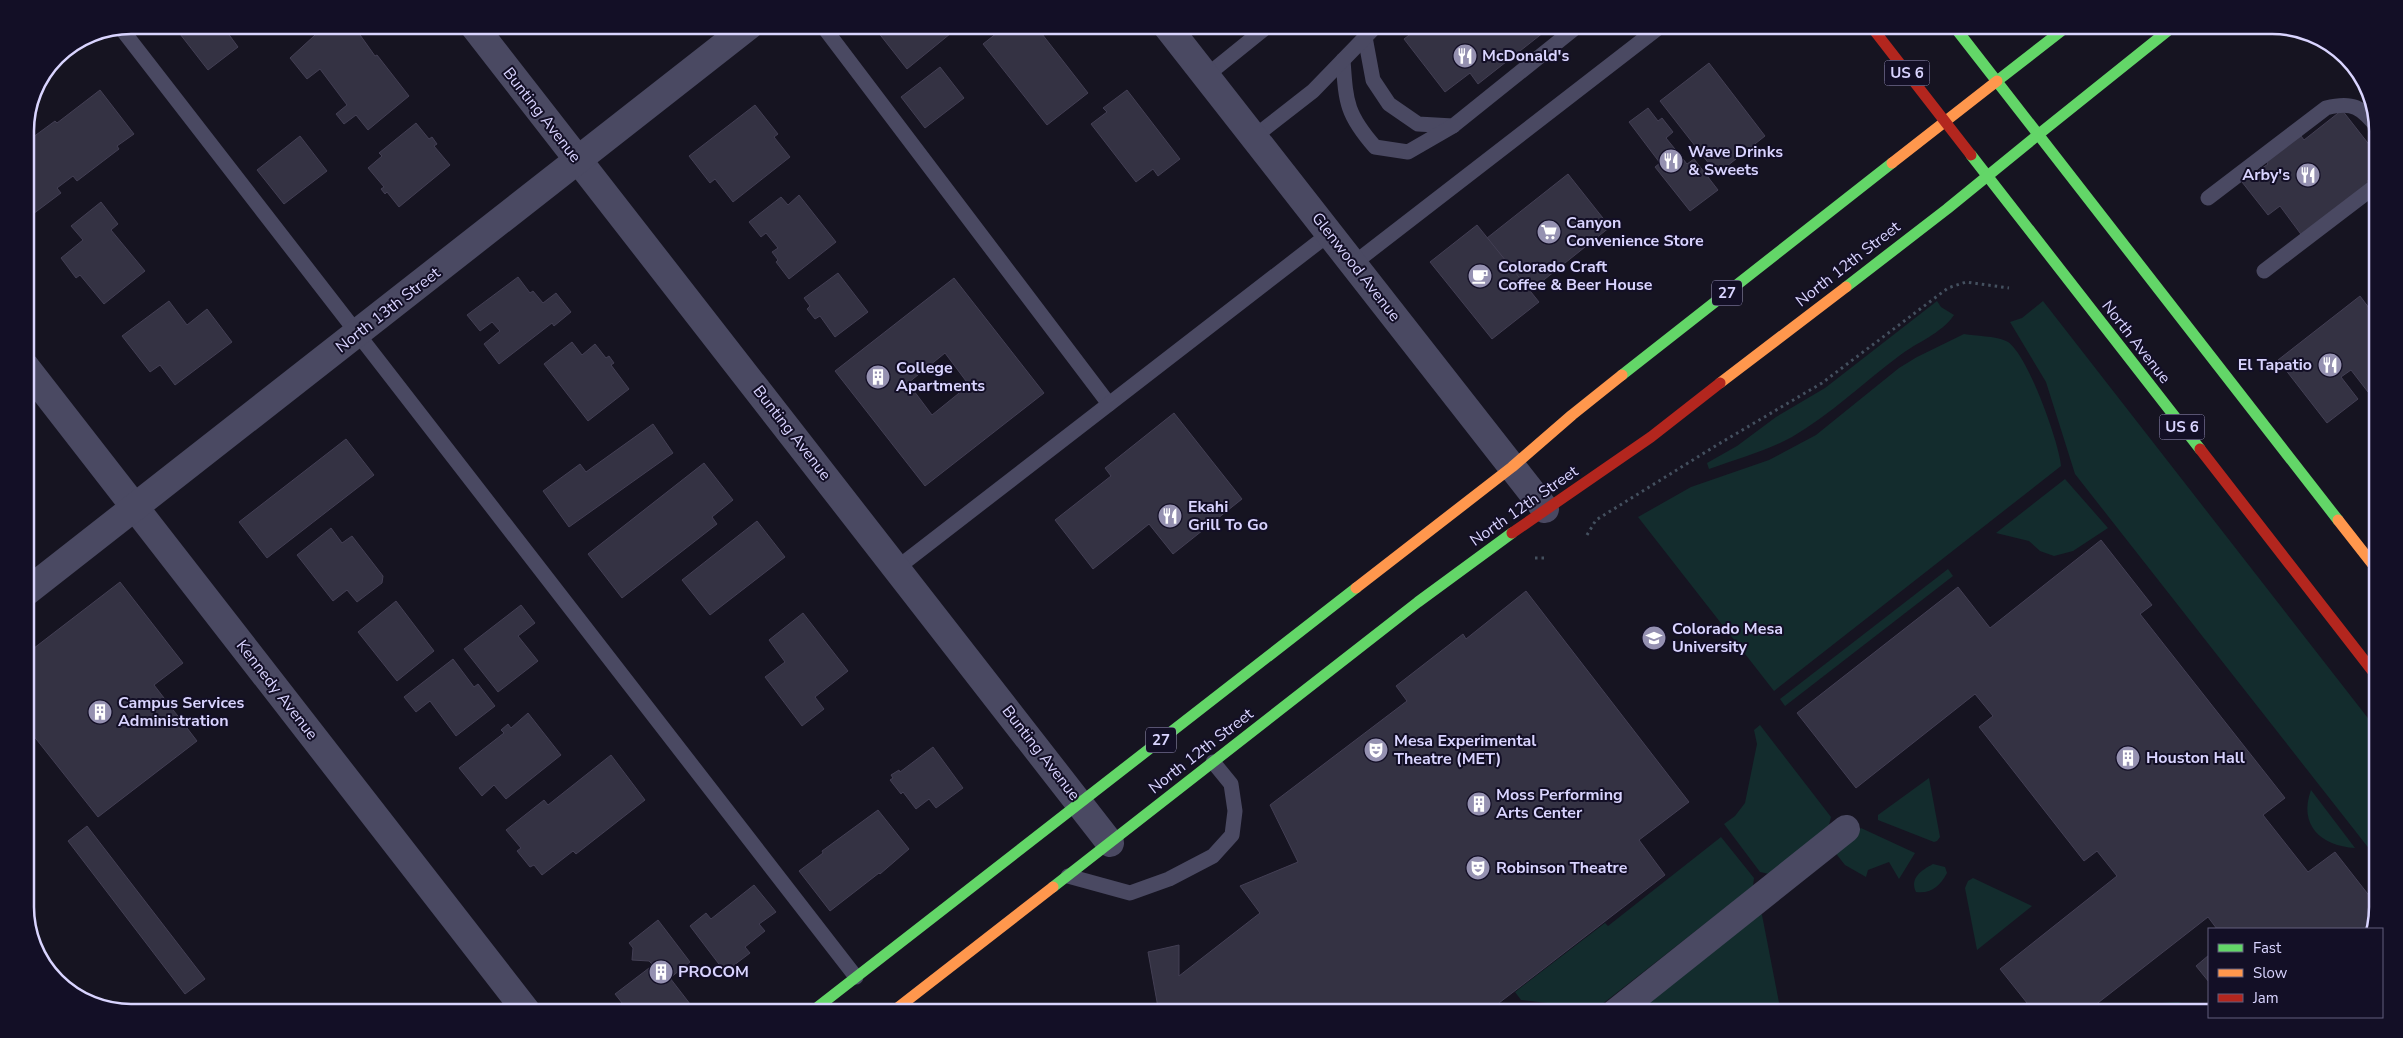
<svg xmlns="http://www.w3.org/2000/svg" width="2403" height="1038" viewBox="0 0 2403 1038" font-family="'Nunito Sans',sans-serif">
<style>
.green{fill:#132c2d}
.building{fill:#343243;stroke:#433f54;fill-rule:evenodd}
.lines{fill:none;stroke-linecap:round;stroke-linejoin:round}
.path{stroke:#44505f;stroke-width:3;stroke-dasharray:2.5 4;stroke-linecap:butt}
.lane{stroke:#4a4962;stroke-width:15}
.street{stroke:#4a4962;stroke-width:28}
.fast{stroke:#63d668;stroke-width:11}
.slow{stroke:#ff974d;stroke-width:11}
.jam{stroke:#b3261e;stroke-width:11}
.labels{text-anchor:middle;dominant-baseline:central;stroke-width:4;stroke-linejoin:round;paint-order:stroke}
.shield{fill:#130f26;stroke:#9e99be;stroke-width:1}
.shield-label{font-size:15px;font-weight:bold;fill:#d9d4ff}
.poi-label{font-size:16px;font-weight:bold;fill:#d9d4ff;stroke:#130f26;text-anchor:start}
.street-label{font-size:16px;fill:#d9d4ff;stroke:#130f26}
.rim{fill:none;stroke:#d9d4ff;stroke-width:2.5}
</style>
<rect width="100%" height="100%" fill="#161421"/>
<g class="green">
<path d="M1937 301 1941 307 1954 315C1941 334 1917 342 1899 356 1863 383 1831 414 1792 437 1766 451 1737 459 1709 469L1707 463 1737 446 1776 417 1825 388Z"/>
<path d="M2043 301 2378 731V860L2075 474 2046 382 2010 322 2022 318Z"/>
<path d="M1964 334C1976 336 1995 336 2006 341 2026 349 2060 445 2061 466L1774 691 1638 517 1691 487 1769 460 1816 435 1899 368 1917 357Z"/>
<path d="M2065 479 2108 528 2073 551 2054 556 2040 551 2029 541 1996 533Z"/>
<path d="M1948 569 1953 576 1785 706 1780 699Z"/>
<path d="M1760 725 1831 817 1829 825 1769 874 1760 872 1724 824 1735 816 1745 803 1757 744 1754 730Z"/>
<path d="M1929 778 1940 837 1937 841 1934 842 1878 820V815Z"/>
<path d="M2311 790 2355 848C2321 846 2298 825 2311 790Z"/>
<path d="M1861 828 1915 853 1899 879 1889 862 1868 870 1866 877 1845 865 1834 851Z"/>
<path d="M1721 837 1754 878 1753 886 1596 1009 1521 1000 1515 992 1605 923 1608 926Z"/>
<path d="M1933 864 1945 867 1947 873C1940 886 1931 894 1916 892 1909 878 1922 870 1933 864Z"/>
<path d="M1973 878 2032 906 1977 950 1965 888 1968 881Z"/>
<path d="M1760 912 1762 915 1781 1013H1627Z"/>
<path d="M2178 1002 2209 1010V1013H2135L2161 1003Z"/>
</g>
<g class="building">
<path d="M173 25H222L238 47 208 70Z"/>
<path d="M244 25H259L250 32Z"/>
<path d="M326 25H353L375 56 377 55 409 96 368 130 356 115 344 124 336 114 347 105 320 69 307 79 290 58Z"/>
<path d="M877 25H961L907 69 874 27Z"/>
<path d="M1007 25H1035L1088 93 1047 125 983 44Z"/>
<path d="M1414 25H1553L1478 84 1470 73 1445 92 1404 39 1417 29Z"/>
<path d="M1709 63 1765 136 1717 174 1660 101Z"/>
<path d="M940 67 964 98 925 128 901 97Z"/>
<path d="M100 90 134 134 117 146 119 149 77 181 73 176 57 188 61 193 25 220V143L55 121 57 123Z"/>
<path d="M1127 90 1180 159 1158 176 1153 169 1136 182 1091 124 1107 112 1103 108Z"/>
<path d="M755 105 778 134 774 137 790 157 733 202 715 179 710 183 689 156Z"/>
<path d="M1648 108 1658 121 1662 118 1673 132 1666 138 1687 164 1694 159 1718 190 1690 211 1655 167 1660 163 1629 122Z"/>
<path d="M2342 110 2378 156V172L2367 181 2370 185 2303 237 2280 206 2268 215 2238 177 2254 165 2258 171 2268 164 2265 160 2301 136 2304 140Z"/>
<path d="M416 123 429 139 432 137 437 144 434 146 450 165 399 207 387 192 385 194 381 189 384 187 368 168 382 156 379 153Z"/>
<path d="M300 136 327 171 284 204 257 170Z"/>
<path d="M1568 174 1610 227 1530 291 1487 238Z"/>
<path d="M799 195 836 242 789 279 776 262 778 260 772 252 778 248 766 233 761 237 749 222 781 197 788 205Z"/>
<path d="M101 202 118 224 111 230 145 271 104 304 80 275 76 278 61 258 83 240 71 226Z"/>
<path d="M1477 225 1539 302 1492 339 1430 262Z"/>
<path d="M838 273 868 312 835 337 820 316 815 319 807 309 810 306 804 298Z"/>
<path d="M518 277 530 293 533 291 543 303 556 293 571 312 554 326 552 323 499 364 484 344 500 331 492 322 480 331 467 315Z"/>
<path d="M954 278 1044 393 925 486 835 371ZM945 353 969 385 932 415 908 383Z"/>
<path d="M2360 296 2378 320V385L2368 392 2351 370 2341 377 2358 399 2327 423 2278 360Z"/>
<path d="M169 301 187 325 207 309 232 342 175 385 160 365 150 372 122 336Z"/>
<path d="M572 342 582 355 595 344 606 358 609 356 614 363 611 365 629 389 588 421 544 364Z"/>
<path d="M1174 413 1242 499 1173 554 1149 524 1093 569 1055 520 1111 476 1105 468Z"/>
<path d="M653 424 673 453 569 527 543 491 580 464 586 472Z"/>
<path d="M346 439 374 475 267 558 239 522Z"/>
<path d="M704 463 733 500 712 517 717 524 622 598 588 554Z"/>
<path d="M25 482 34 494 25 501Z"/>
<path d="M757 521 785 557 710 615 682 580Z"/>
<path d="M331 528 342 543 352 536 383 576 382 583 357 602 347 590 333 601 297 555Z"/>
<path d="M2101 540 2152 605 2140 614 2285 798 2263 815 2308 872 2335 852 2378 907 2374 929H2217L2208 917 2085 1013H2035L2000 969 2117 876 2097 851 2084 861 1979 727 1993 716 1975 694 1856 788 1797 713 1958 587 1990 628Z"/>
<path d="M120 582 183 663 154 685 197 741 98 817 25 725V655Z"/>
<path d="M1526 591 1689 802 1639 840 1665 875 1486 1013H1159L1148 952 1179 945V976L1260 913 1240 886 1298 862 1270 805 1407 701 1396 686 1463 634 1466 639Z"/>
<path d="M396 601 434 651 397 681 358 632Z"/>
<path d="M521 605 535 623 518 636 538 661 498 692 464 649Z"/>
<path d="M803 613 848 671 815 697 824 709 802 726 765 677 785 662 769 640Z"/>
<path d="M453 659 474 687 478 684 495 706 456 736 430 701 416 712 404 697Z"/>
<path d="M528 713 561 755 506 799 494 785 482 796 459 768 504 733 501 730 508 724 511 728Z"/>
<path d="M933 747 963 788 936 808 929 799 916 809 903 792 901 794 890 780 893 778 891 775 899 770 900 772Z"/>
<path d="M611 755 645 800 576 854 573 851 542 875 534 865 530 867 517 851 521 848 506 830 544 800 548 805Z"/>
<path d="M878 810 909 849 880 874 879 873 830 911 799 871 823 853 822 851Z"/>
<path d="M87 826 205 979 185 994 68 841Z"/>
<path d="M754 885 776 912 759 924 765 931 745 947 750 953 725 972 690 926 706 913 711 919Z"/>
<path d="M658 920 690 962 670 978 697 1013H630L615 994 653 965 649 961 632 960 633 948 629 943Z"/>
<path d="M2209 955V982L2196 966Z"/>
</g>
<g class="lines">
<g class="path">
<path d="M1587 535 1596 520 1717 445 1822 383 1948 288 1966 282 2009 288"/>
<path d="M1535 558H1547"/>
<path d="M1512 1013 1516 1010 1540 1013"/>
</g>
<g class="lane">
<path d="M822 25 1109 404"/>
<path d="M120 27 856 977"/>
<path d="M1365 37 1373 80 1389 104 1418 124 1453 126 1579 25"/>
<path d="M1343 60C1346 102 1346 114 1375 147L1408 152 1453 126"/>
<path d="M1206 76 1269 25"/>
<path d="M1254 137 1313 91 1377 25"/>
<path d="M2208 198 2326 108C2353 101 2361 107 2378 128"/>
<path d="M1353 264 1662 25"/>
<path d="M2264 271 2378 184"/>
<path d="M897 568 1329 234"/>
<path d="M1068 876 1130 893 1169 879 1213 856 1232 835 1235 811 1231 784 1213 762"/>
</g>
<g class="street">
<path d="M473 25 1110 843"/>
<path d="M1166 25 1545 509"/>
<path d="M25 366 528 1013"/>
<path d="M25 593 750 25"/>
<path d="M1615 1013 1846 829"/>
</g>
<g class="fast">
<path d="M1953 25 2338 520"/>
<path d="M1997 81 2069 25"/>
<path d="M2039 134 2175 25"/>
<path d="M1971 155 2200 449"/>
<path d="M1846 287 1947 209 2039 134"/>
<path d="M1622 375 1892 163"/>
<path d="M1053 887 1418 602 1512 533"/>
<path d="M810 1013 1356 588"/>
</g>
<g class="slow">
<path d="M1892 163 1997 81"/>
<path d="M1720 383 1846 287"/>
<path d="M2338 520 2378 571"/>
<path d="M1356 588 1512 467 1572 415 1622 375"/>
<path d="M891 1013 1053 887"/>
</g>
<g class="jam">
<path d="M1870 25 1971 155"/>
<path d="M2200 449 2378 678"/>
<path d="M1512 533 1651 437 1720 383"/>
</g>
</g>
<defs>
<symbol id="restaurant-disc" viewBox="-11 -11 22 22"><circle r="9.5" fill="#9591b1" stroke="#130f26"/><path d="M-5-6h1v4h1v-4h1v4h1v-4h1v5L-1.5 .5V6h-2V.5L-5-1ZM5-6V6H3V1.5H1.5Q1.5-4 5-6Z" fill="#fff"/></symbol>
<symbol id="supermarket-disc" viewBox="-11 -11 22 22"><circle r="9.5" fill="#9591b1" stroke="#130f26"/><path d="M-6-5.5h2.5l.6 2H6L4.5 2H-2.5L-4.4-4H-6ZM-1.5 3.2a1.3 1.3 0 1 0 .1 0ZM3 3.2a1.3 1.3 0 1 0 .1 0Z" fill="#fff"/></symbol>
<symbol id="cafe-disc" viewBox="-11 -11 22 22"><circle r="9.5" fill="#9591b1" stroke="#130f26"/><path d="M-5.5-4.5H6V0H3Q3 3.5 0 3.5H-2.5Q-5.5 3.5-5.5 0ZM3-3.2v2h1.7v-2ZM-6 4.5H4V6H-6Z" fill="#fff"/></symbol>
<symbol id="building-disc" viewBox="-11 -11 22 22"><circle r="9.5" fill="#9591b1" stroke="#130f26"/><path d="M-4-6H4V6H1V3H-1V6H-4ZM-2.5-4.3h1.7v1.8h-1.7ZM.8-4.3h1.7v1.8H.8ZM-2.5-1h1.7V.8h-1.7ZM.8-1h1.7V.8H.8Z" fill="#fff"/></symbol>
<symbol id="university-disc" viewBox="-11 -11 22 22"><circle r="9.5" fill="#9591b1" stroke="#130f26"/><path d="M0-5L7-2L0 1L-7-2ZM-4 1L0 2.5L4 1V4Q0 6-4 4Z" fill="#fff"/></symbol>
<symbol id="theatre-disc" viewBox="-11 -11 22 22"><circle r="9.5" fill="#9591b1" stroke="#130f26"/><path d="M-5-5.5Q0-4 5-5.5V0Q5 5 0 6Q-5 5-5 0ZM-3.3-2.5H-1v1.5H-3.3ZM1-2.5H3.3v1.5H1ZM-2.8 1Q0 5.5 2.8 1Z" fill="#fff"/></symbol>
</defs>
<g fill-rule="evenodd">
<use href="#restaurant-disc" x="1451" y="42" width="28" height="28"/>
<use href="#restaurant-disc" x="1657" y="147" width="28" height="28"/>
<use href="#restaurant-disc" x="2294" y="161" width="28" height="28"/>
<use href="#supermarket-disc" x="1535" y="218" width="28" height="28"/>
<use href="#cafe-disc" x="1466" y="262" width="28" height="28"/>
<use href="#restaurant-disc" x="2316" y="351" width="28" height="28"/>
<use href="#building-disc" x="864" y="363" width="28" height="28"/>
<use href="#restaurant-disc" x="1156" y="502" width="28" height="28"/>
<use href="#university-disc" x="1640" y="624" width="28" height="28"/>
<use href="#building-disc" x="86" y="698" width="28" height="28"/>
<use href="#theatre-disc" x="1362" y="736" width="28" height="28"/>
<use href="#building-disc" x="2114" y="744" width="28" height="28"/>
<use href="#building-disc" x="1465" y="790" width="28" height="28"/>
<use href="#theatre-disc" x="1464" y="854" width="28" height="28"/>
<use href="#building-disc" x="647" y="958" width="28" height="28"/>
</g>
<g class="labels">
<g class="shield">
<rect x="1884.5" y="60.5" width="45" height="25" rx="4"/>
<rect x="1712" y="280.5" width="30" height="25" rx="4"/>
<rect x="2159.5" y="414.5" width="45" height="25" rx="4"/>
<rect x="1146" y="727.5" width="30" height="25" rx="4"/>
</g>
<g class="shield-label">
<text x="1907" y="73">US 6</text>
<text x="1727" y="293">27</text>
<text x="2182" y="427">US 6</text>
<text x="1161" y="740">27</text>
</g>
<g class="poi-label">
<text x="1482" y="56">McDonald's</text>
<text x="1688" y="152">Wave Drinks<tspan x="1688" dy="18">&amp; Sweets</tspan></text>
<text x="2290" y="175" text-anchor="end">Arby's</text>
<text x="1566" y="223">Canyon<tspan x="1566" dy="18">Convenience Store</tspan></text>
<text x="1498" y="267">Colorado Craft<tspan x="1498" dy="18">Coffee &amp; Beer House</tspan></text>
<text x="2312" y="365" text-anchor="end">El Tapatio</text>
<text x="896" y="368">College<tspan x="896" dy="18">Apartments</tspan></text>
<text x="1188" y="507">Ekahi<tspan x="1188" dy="18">Grill To Go</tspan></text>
<text x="1672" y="629">Colorado Mesa<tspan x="1672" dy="18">University</tspan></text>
<text x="118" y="703">Campus Services<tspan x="118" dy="18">Administration</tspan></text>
<text x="1394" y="741">Mesa Experimental<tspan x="1394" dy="18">Theatre (MET)</tspan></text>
<text x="2146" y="758">Houston Hall</text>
<text x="1496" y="795">Moss Performing<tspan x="1496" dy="18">Arts Center</tspan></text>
<text x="1496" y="868">Robinson Theatre</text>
<text x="678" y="972">PROCOM</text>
</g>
<g class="street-label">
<text transform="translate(542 115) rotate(52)">Bunting Avenue</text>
<text transform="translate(1848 264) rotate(-38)">North 12th Street</text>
<text transform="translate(1356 267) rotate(52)">Glenwood Avenue</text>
<text transform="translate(388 310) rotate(-38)">North 13th Street</text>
<text transform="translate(2136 342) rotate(52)">North Avenue</text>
<text transform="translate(792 433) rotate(52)">Bunting Avenue</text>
<text transform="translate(1524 506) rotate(-35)">North 12th Street</text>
<text transform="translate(277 690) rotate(52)">Kennedy Avenue</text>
<text transform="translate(1201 751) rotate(-38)">North 12th Street</text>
<text transform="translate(1041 753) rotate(52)">Bunting Avenue</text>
</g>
</g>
<path d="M0 0H2403V1038H0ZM131 34H2272A97 97 0 0 1 2369 131V907A97 97 0 0 1 2272 1004H131A97 97 0 0 1 34 907V131A97 97 0 0 1 131 34Z" fill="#130f26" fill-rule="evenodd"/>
<path class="rim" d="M131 34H2272A97 97 0 0 1 2369 131V907A97 97 0 0 1 2272 1004H131A97 97 0 0 1 34 907V131A97 97 0 0 1 131 34Z"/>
<rect x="2208" y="928" width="175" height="90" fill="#130f26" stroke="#625e7d"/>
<rect x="2218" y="944" width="25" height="8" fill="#63d668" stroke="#625e7d"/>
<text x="2253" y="953" font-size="15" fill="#d9d4ff">Fast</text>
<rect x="2218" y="969" width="25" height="8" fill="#ff974d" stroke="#625e7d"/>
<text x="2253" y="978" font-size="15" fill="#d9d4ff">Slow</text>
<rect x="2218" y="994" width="25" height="8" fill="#b3261e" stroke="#625e7d"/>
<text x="2253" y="1003" font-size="15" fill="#d9d4ff">Jam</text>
</svg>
